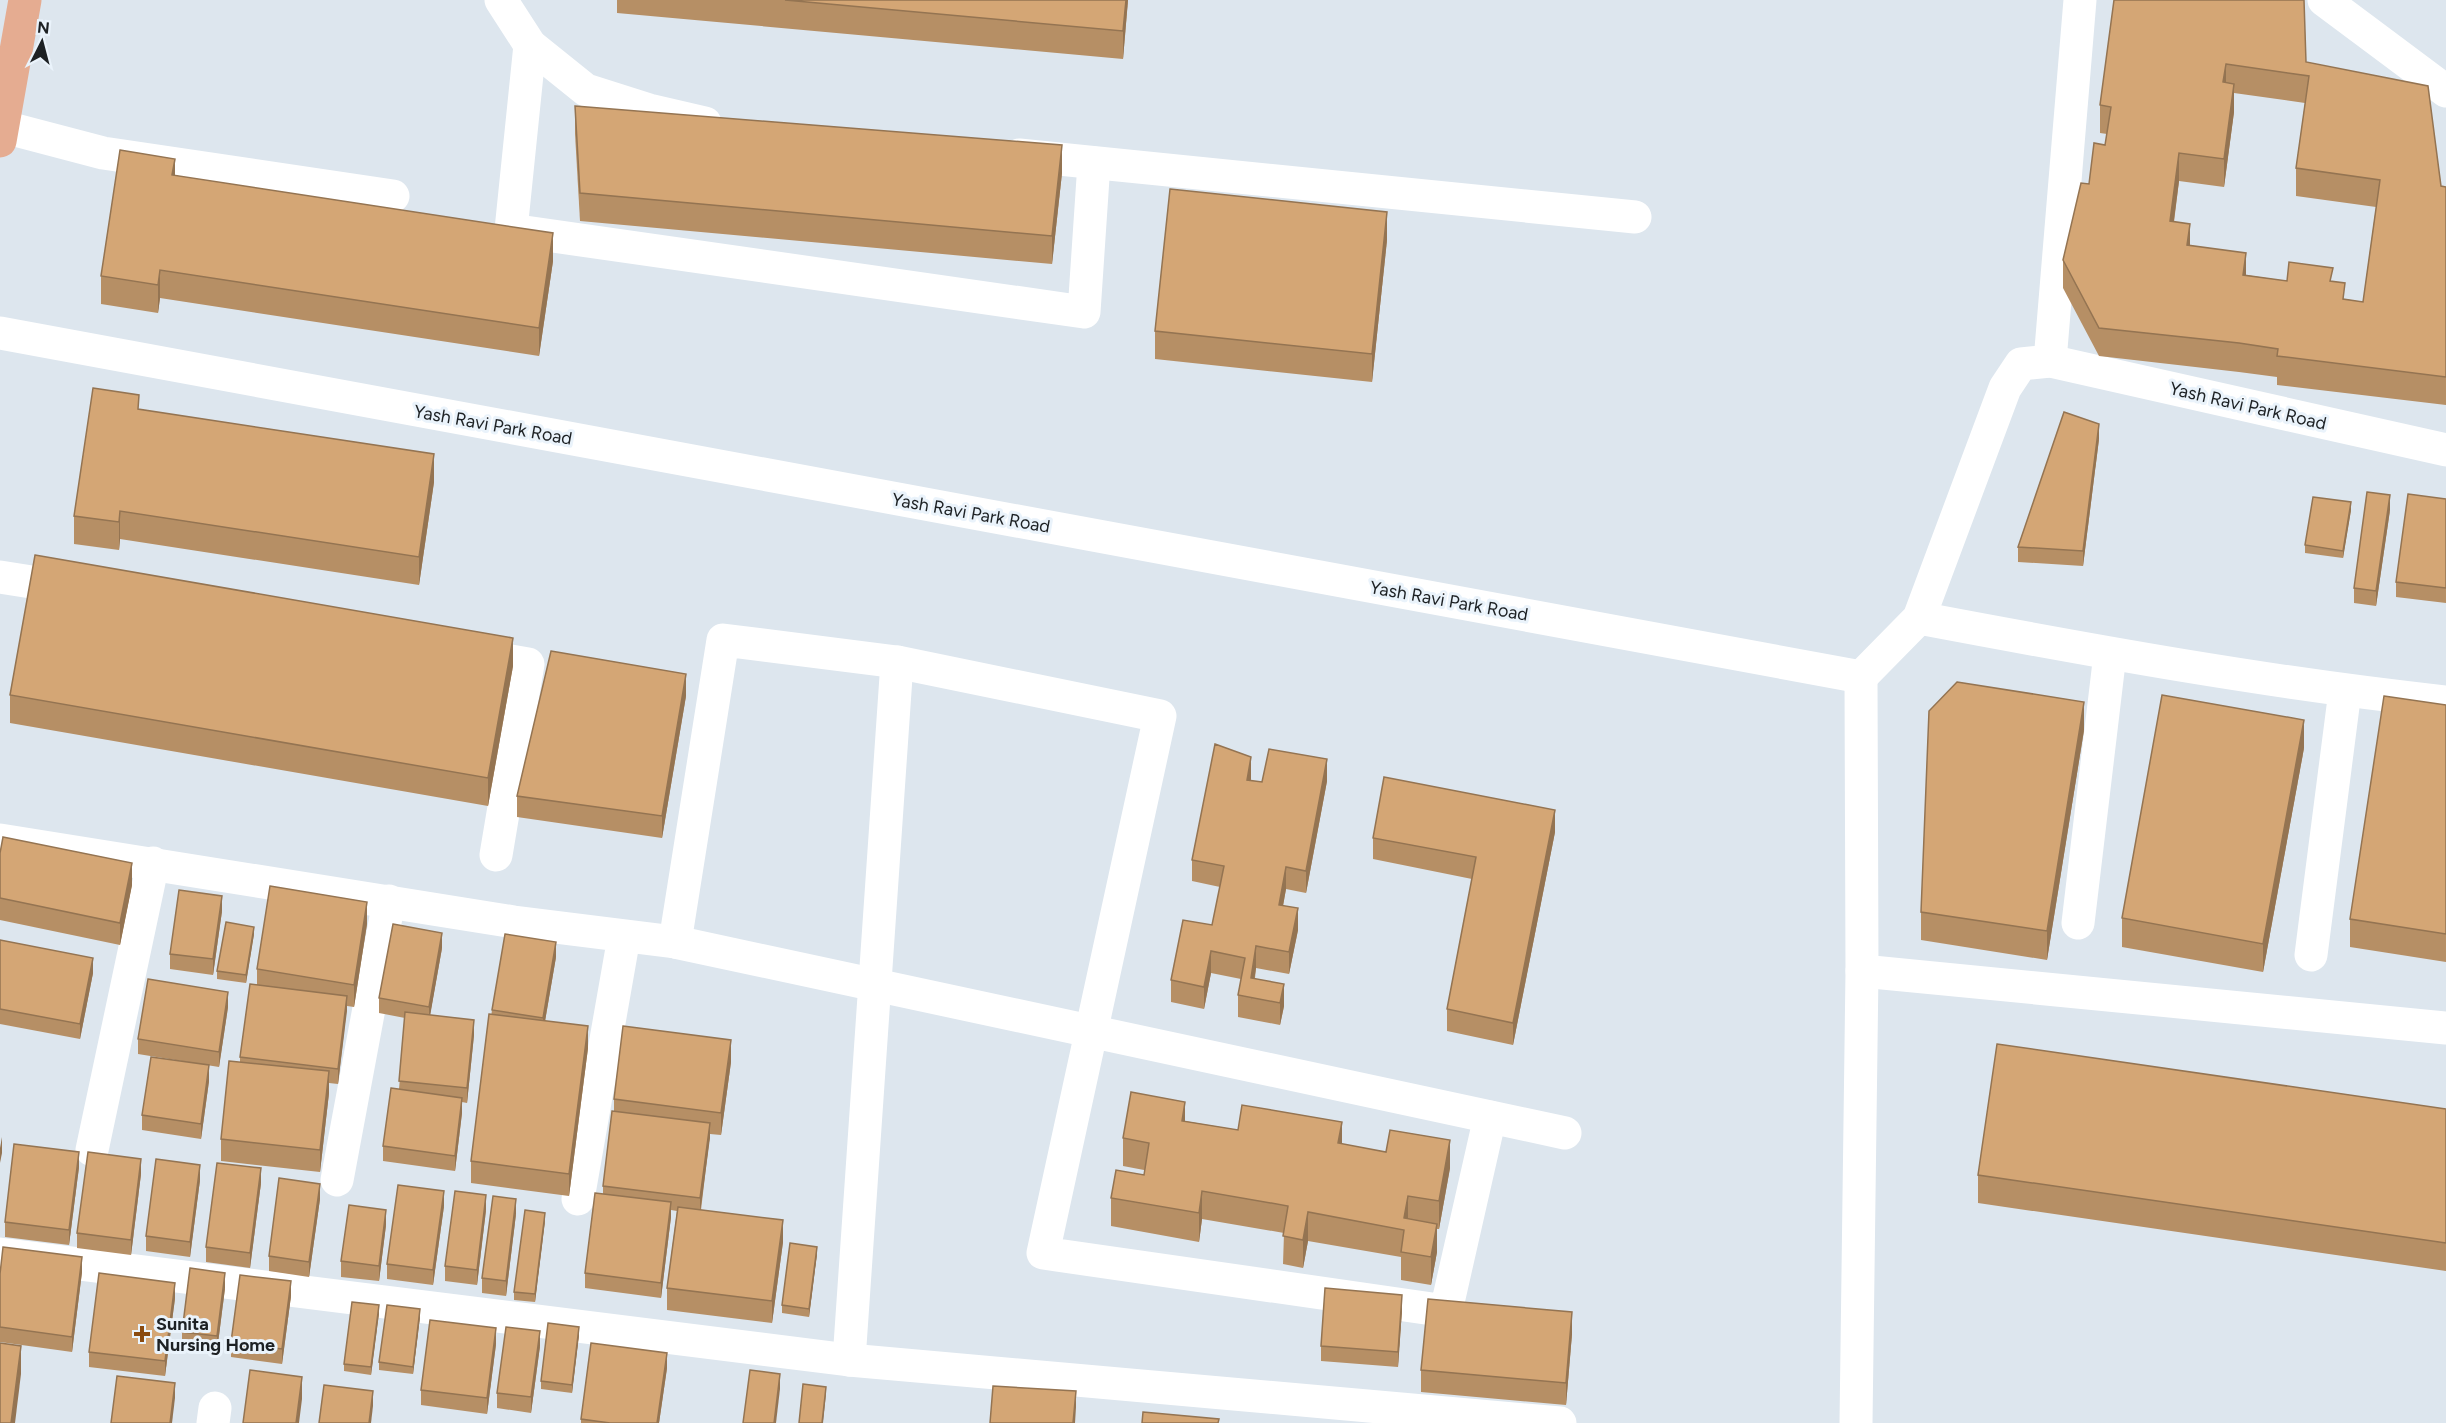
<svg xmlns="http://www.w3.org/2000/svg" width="2446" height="1423" viewBox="0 0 2446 1423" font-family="Figtree,sans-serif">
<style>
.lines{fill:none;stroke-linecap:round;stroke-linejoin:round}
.minor{stroke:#fff;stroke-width:33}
.major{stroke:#e5ac91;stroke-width:33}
.wall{fill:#b68f65;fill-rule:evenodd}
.shaded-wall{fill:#947452}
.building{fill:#d4a675;stroke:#947452;stroke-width:1.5;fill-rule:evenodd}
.poi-dot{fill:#8a4b10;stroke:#eaf3fb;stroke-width:2}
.labels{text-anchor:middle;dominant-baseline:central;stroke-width:6;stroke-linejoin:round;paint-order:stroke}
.street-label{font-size:18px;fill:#1d2124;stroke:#eaf3fb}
.poi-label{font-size:18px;font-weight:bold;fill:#1d2124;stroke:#eaf3fb;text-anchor:start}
</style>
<rect width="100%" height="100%" fill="#dde6ee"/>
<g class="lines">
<g class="minor">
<path d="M501 0 530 45 586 90 649 110 705 123"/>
<path d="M2324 0 2446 91"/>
<path d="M530 45 511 230 1084 312 1094 163"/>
<path d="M0 126 103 153 393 196"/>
<path d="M1019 155 1635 217"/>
<path d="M0 333 1861 677"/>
<path d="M2050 361 2080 0"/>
<path d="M0 577 76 589"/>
<path d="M1919 618C2094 651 2269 683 2446 702"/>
<path d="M470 654 528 664 496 855"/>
<path d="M1861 677 1862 971 2446 1028"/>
<path d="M1861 677 1919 618 2005 388 2021 364 2050 361 2446 450"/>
<path d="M0 840 514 922 675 942 1565 1133"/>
<path d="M2078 923 2110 654"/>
<path d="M675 942 723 640 897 662 1160 716 1043 1253 1446 1311 1490 1117"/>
<path d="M2311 955 2345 691"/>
<path d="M92 1150 153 863"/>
<path d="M337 1180 389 901"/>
<path d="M578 1199 624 937"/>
<path d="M0 1254 849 1360 1560 1423"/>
<path d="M849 1360 897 662"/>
<path d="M213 1423 215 1408"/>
<path d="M1856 1423 1862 971"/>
</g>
<path class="major" d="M0 141 25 0"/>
</g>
<g class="wall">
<path d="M617 0H1128L1123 59 617 13Z"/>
<path d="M2114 0 2306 62 2441 186 2446 187V405L2277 385V377L2239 372 2099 356 2063 288V260L2089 184 2105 145 2107 134 2100 133V105ZM2234 93 2305 103 2296 168V196L2376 207 2363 302 2345 299 2287 281 2246 275 2190 245 2174 222 2179 181 2224 187 2234 112Z"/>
<path d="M575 106 1062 173 1052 264 580 221 575 134Z"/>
<path d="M175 175 553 261 539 356 160 298 158 313 101 304V276Z"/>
<path d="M1387 240 1372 382 1155 359V331Z"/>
<path d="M139 409 434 482 419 585 120 539 119 550 74 544V516Z"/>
<path d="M2099 439 2083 566 2018 562V547Z"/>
<path d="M2446 499V603L2396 597V582Z"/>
<path d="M2351 510 2343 558 2305 553V545Z"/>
<path d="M2390 510 2376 606 2354 603V588Z"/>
<path d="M513 666 488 806 10 723V695Z"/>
<path d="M686 696 662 838 517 817V796Z"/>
<path d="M2446 705V962L2350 947V919Z"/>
<path d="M2084 730 2047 960 1921 940V912Z"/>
<path d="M2304 748 2263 972 2122 947V918Z"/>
<path d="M1251 779V781L1262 782 1327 781 1306 893 1286 889 1283 906 1298 930 1289 974 1256 968 1255 978 1284 1006 1280 1025 1238 1017V995L1241 979 1211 973 1204 1009 1171 1002V980L1212 925 1220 887 1192 881V860Z"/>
<path d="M1555 832 1513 1045 1447 1031V1009L1472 879 1373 859V838Z"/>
<path d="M0 853 132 885 120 945 0 920Z"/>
<path d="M222 911 213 975 170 969V954Z"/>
<path d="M367 924 354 1007 347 1006 338 1084 329 1083V1093L320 1172 221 1161V1139L240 1062V1057L257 984V969Z"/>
<path d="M254 934 246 983 217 979V971Z"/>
<path d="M0 940 93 973 80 1039 0 1024Z"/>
<path d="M442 948 430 1015 474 1035 467 1103 462 1102V1113L455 1171 383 1161V1146L399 1089 405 1018 379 1013V998Z"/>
<path d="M556 957 545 1021 588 1048 569 1196 471 1183V1161L492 1010Z"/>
<path d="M228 1007 219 1067 138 1054V1039Z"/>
<path d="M731 1062 721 1135 710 1134 701 1210 783 1242 772 1323 667 1310V1288L677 1211 671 1210V1217L661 1298 585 1288V1273L603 1194V1186L614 1111V1099Z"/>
<path d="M209 1081 201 1139 142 1130V1115Z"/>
<path d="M2446 1109V1271L1978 1203V1175Z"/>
<path d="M1185 1121 1238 1130 1342 1144 1450 1168 1439 1229H1437V1252L1431 1285 1401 1280V1257L1308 1241 1303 1268 1283 1264 1284 1233 1202 1219 1199 1242 1111 1226V1198L1144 1175V1170L1123 1166V1138Z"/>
<path d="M79 1167 69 1245 5 1237V1222Z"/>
<path d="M141 1174 131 1255 77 1248V1233Z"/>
<path d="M200 1180 190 1257 146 1251V1236Z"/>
<path d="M261 1183 250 1268 206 1262V1247Z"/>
<path d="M320 1199 309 1277 269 1271V1256Z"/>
<path d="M444 1206 433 1285 387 1279V1264Z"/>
<path d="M486 1210 477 1285 445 1281V1266Z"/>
<path d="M516 1214 506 1296 482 1293V1278Z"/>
<path d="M545 1221 535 1302 514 1300V1292Z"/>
<path d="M386 1225 379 1281 341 1277V1261Z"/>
<path d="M817 1254 809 1317 782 1313V1305Z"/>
<path d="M82 1272 72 1352 0 1342V1274Z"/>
<path d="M225 1288 217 1351 182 1347V1332Z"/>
<path d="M291 1296 282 1364 231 1357V1342Z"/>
<path d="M175 1298 165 1376 89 1367V1352Z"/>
<path d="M1402 1310 1398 1367 1321 1361V1346Z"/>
<path d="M379 1313 371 1375 344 1371V1364Z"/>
<path d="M420 1317 413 1374 379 1370V1362Z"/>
<path d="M1572 1334 1566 1405 1421 1392V1370Z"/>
<path d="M579 1335 572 1393 541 1389V1381Z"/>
<path d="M496 1344 487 1414 421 1405V1390Z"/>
<path d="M540 1346 531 1413 497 1408V1393Z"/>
<path d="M667 1368 659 1423H581V1419Z"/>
</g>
<g class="shaded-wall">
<path d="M1126 0H1128L1123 59V31Z"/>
<path d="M2226 64V92L2223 82Z"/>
<path d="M2234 84V112L2224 187V159Z"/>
<path d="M1062 145V173L1052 264V236Z"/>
<path d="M2179 153V181L2170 250V221Z"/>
<path d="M175 159V187L172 175Z"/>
<path d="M1387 212V240L1372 382V354Z"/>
<path d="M2190 224V252L2187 245Z"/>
<path d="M553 233V261L539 356V328Z"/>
<path d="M2246 253V281L2243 275Z"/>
<path d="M160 270V298L158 313V285Z"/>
<path d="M2099 424V439L2083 566V551Z"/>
<path d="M434 454V482L419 585V557Z"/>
<path d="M2390 495V510L2376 606V591Z"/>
<path d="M2351 502V510L2343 558V551Z"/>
<path d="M120 511V539L119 550V522Z"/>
<path d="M513 638V666L488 806V778Z"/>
<path d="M686 674V696L662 838V816Z"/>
<path d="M2084 702V730L2047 960V931Z"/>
<path d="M2304 720V748L2263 972V944Z"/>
<path d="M1251 757V779L1247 802V780Z"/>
<path d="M1327 759V781L1306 893V871Z"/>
<path d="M1555 810V832L1513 1045V1023Z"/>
<path d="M132 863V885L120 945V923Z"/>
<path d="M1286 867V889L1279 927V905Z"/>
<path d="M222 896V911L213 975V959Z"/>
<path d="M367 902V924L354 1007V985Z"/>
<path d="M1298 908V930L1289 974V952Z"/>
<path d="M254 927V934L246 983V975Z"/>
<path d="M442 933V948L429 1022V1007Z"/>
<path d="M556 942V957L543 1033V1018Z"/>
<path d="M1256 946V968L1251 1000V978Z"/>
<path d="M1211 951V973L1204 1009V987Z"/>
<path d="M93 958V973L80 1039V1024Z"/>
<path d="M1284 984V1006L1280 1025V1003Z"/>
<path d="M228 992V1007L219 1067V1052Z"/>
<path d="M347 996V1011L338 1084V1069Z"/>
<path d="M474 1020V1035L467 1103V1088Z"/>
<path d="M588 1026V1048L569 1196V1174Z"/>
<path d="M731 1040V1062L721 1135V1113Z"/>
<path d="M209 1065V1081L201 1139V1124Z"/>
<path d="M329 1071V1093L320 1172V1150Z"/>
<path d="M462 1098V1113L455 1171V1156Z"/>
<path d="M1185 1102V1130L1182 1121Z"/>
<path d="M1342 1122V1150L1338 1143Z"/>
<path d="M710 1123V1138L700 1213V1198Z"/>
<path d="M2 1137V1153L0 1163V1148Z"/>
<path d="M1450 1140V1168L1439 1229V1201Z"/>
<path d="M79 1152V1167L69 1245V1230Z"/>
<path d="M141 1159V1174L131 1255V1240Z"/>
<path d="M200 1165V1180L190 1257V1242Z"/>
<path d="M261 1168V1183L250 1268V1253Z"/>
<path d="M320 1184V1199L309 1277V1262Z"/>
<path d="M444 1191V1206L433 1285V1270Z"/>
<path d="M1202 1191V1219L1199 1242V1213Z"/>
<path d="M486 1195V1210L477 1285V1270Z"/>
<path d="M1408 1196V1224L1404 1218Z"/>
<path d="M516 1199V1214L506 1296V1281Z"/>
<path d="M671 1202V1217L661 1298V1283Z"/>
<path d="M386 1210V1225L379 1281V1266Z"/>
<path d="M1308 1212V1241L1303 1268V1240Z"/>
<path d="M545 1213V1221L535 1302V1294Z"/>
<path d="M783 1220V1242L772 1323V1301Z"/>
<path d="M1437 1224V1252L1431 1285V1257Z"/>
<path d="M817 1247V1254L809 1317V1309Z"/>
<path d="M82 1257V1272L72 1352V1337Z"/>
<path d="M225 1273V1288L217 1351V1336Z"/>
<path d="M291 1281V1296L282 1364V1349Z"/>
<path d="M175 1283V1298L165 1376V1361Z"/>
<path d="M1402 1295V1310L1398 1367V1352Z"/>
<path d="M379 1305V1313L371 1375V1367Z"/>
<path d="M420 1309V1317L413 1374V1367Z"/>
<path d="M1572 1312V1334L1566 1405V1383Z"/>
<path d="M579 1327V1335L572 1393V1385Z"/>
<path d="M496 1328V1344L487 1414V1398Z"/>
<path d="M540 1331V1346L531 1413V1397Z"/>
<path d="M21 1346V1374L15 1423H11Z"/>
<path d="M667 1353V1368L659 1423H657Z"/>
<path d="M780 1374V1389L776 1423H774Z"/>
<path d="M302 1377V1399L299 1423H296Z"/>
<path d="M175 1383V1398L172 1423H170Z"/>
<path d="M826 1387V1394L823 1423H822Z"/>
<path d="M373 1391V1406L371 1423H369Z"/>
<path d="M1076 1391V1407L1075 1423H1073Z"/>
</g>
<g class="building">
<path d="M785 0H1126L1123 31Z"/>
<path d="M2114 0H2304L2306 62 2428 86 2441 186 2446 187V377L2277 356 2278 349 2239 343 2099 328 2063 260 2081 183 2089 184 2094 143 2105 145 2111 107 2100 105ZM2226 64 2309 76 2296 168 2380 180 2363 302 2343 299 2345 283 2330 281 2333 268 2289 262 2287 281 2243 275 2246 253 2187 245 2190 224 2170 221 2179 153 2224 159 2234 84 2223 82Z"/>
<path d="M575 106 1062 145 1052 236 580 193Z"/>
<path d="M120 150 175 159 172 175 553 233 539 328 160 270 158 285 101 276Z"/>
<path d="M1170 189 1387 212 1372 354 1155 331Z"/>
<path d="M93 388 139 395 138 409 434 454 419 557 120 511 119 522 74 516Z"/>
<path d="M2064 412 2099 424 2083 551 2018 547Z"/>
<path d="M2367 492 2390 495 2376 591 2354 588Z"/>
<path d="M2408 494 2446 499V588L2396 582Z"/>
<path d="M2313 497 2351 502 2343 551 2305 545Z"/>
<path d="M35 555 513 638 488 778 10 695Z"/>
<path d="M551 651 686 674 662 816 517 796Z"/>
<path d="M1957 682 2084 702 2047 931 1921 912 1929 711Z"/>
<path d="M2162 695 2304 720 2263 944 2122 918Z"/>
<path d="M2384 696 2446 705V934L2350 919Z"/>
<path d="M1215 744 1251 757 1247 780 1262 782 1269 749 1327 759 1306 871 1286 867 1279 905 1298 908 1289 952 1256 946 1251 978 1284 984 1280 1003 1238 995 1245 958 1211 951 1204 987 1171 980 1183 920 1212 925 1224 866 1192 860Z"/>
<path d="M1384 777 1555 810 1513 1023 1447 1009 1476 857 1373 838Z"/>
<path d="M3 837 132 863 120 923 0 898V853Z"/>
<path d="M270 886 367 902 354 985 257 969Z"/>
<path d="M179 890 222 896 213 959 170 954Z"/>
<path d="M226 922 254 927 246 975 217 971Z"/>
<path d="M393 924 442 933 429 1007 379 998Z"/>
<path d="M505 934 556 942 543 1018 492 1010Z"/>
<path d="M0 940 93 958 80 1024 0 1009Z"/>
<path d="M148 979 228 992 219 1052 138 1039Z"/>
<path d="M250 984 347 996 338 1069 240 1057Z"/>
<path d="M405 1012 474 1020 467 1088 399 1081Z"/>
<path d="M489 1014 588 1026 569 1174 471 1161Z"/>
<path d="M623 1026 731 1040 721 1113 614 1099Z"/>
<path d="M1997 1044 2446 1109V1243L1978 1175Z"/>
<path d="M151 1057 209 1065 201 1124 142 1115Z"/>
<path d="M229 1061 329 1071 320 1150 221 1139Z"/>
<path d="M391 1088 462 1098 455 1156 383 1146Z"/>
<path d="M1131 1092 1185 1102 1182 1121 1238 1130 1242 1105 1342 1122 1338 1143 1386 1152 1390 1130 1450 1140 1439 1201 1408 1196 1404 1218 1437 1224 1431 1257 1401 1252 1404 1230 1308 1212 1303 1240 1283 1236 1288 1206 1202 1191 1199 1213 1111 1198 1116 1170 1144 1175 1149 1143 1123 1138Z"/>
<path d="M612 1111 710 1123 700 1198 603 1186Z"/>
<path d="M14 1144 79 1152 69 1230 5 1222Z"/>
<path d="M88 1152 141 1159 131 1240 77 1233Z"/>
<path d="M156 1159 200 1165 190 1242 146 1236Z"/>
<path d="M217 1163 261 1168 250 1253 206 1247Z"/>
<path d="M279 1178 320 1184 309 1262 269 1256Z"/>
<path d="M398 1185 444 1191 433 1270 387 1264Z"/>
<path d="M455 1191 486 1195 477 1270 445 1266Z"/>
<path d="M595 1193 671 1202 661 1283 585 1273Z"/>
<path d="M493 1196 516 1199 506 1281 482 1278Z"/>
<path d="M349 1205 386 1210 379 1266 341 1261Z"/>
<path d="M678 1207 783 1220 772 1301 667 1288Z"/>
<path d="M525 1210 545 1213 535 1294 514 1292Z"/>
<path d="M790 1243 817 1247 809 1309 782 1305Z"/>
<path d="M3 1247 82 1257 72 1337 0 1327V1274Z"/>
<path d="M190 1268 225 1273 217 1336 182 1332Z"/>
<path d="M99 1273 175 1283 165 1361 89 1352Z"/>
<path d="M240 1275 291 1281 282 1349 231 1342Z"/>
<path d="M1325 1288 1402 1295 1398 1352 1321 1346Z"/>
<path d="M1428 1299 1572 1312 1566 1383 1421 1370Z"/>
<path d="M352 1302 379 1305 371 1367 344 1364Z"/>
<path d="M387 1305 420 1309 413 1367 379 1362Z"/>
<path d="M430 1320 496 1328 487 1398 421 1390Z"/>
<path d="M548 1323 579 1327 572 1385 541 1381Z"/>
<path d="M506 1327 540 1331 531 1397 497 1393Z"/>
<path d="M0 1343 21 1346 11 1423H0Z"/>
<path d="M591 1343 667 1353 657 1423H610L581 1419Z"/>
<path d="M250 1370 302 1377 296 1423H243Z"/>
<path d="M750 1370 780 1374 774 1423H743Z"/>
<path d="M117 1376 175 1383 170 1423H111Z"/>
<path d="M803 1384 826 1387 822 1423H799Z"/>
<path d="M324 1385 373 1391 369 1423H319Z"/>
<path d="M993 1386 1076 1391 1073 1423H990Z"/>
<path d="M1143 1412 1219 1419 1218 1423H1142Z"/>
</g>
<path class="poi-dot" d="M139 1325h6v6h6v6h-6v6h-6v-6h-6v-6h6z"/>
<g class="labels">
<g class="street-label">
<text transform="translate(2248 406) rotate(13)">Yash Ravi Park Road</text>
<text transform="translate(493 425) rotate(10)">Yash Ravi Park Road</text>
<text transform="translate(971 513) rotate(10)">Yash Ravi Park Road</text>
<text transform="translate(1449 601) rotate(10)">Yash Ravi Park Road</text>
</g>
<g class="poi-label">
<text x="156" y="1324">Sunita<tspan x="156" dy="21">Nursing Home</tspan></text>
</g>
</g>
<g transform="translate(42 42) rotate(6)" stroke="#eaf3fb" stroke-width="4.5" paint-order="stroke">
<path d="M0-4.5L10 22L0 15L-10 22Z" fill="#1d2124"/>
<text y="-9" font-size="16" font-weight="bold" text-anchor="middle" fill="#1d2124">N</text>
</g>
</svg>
